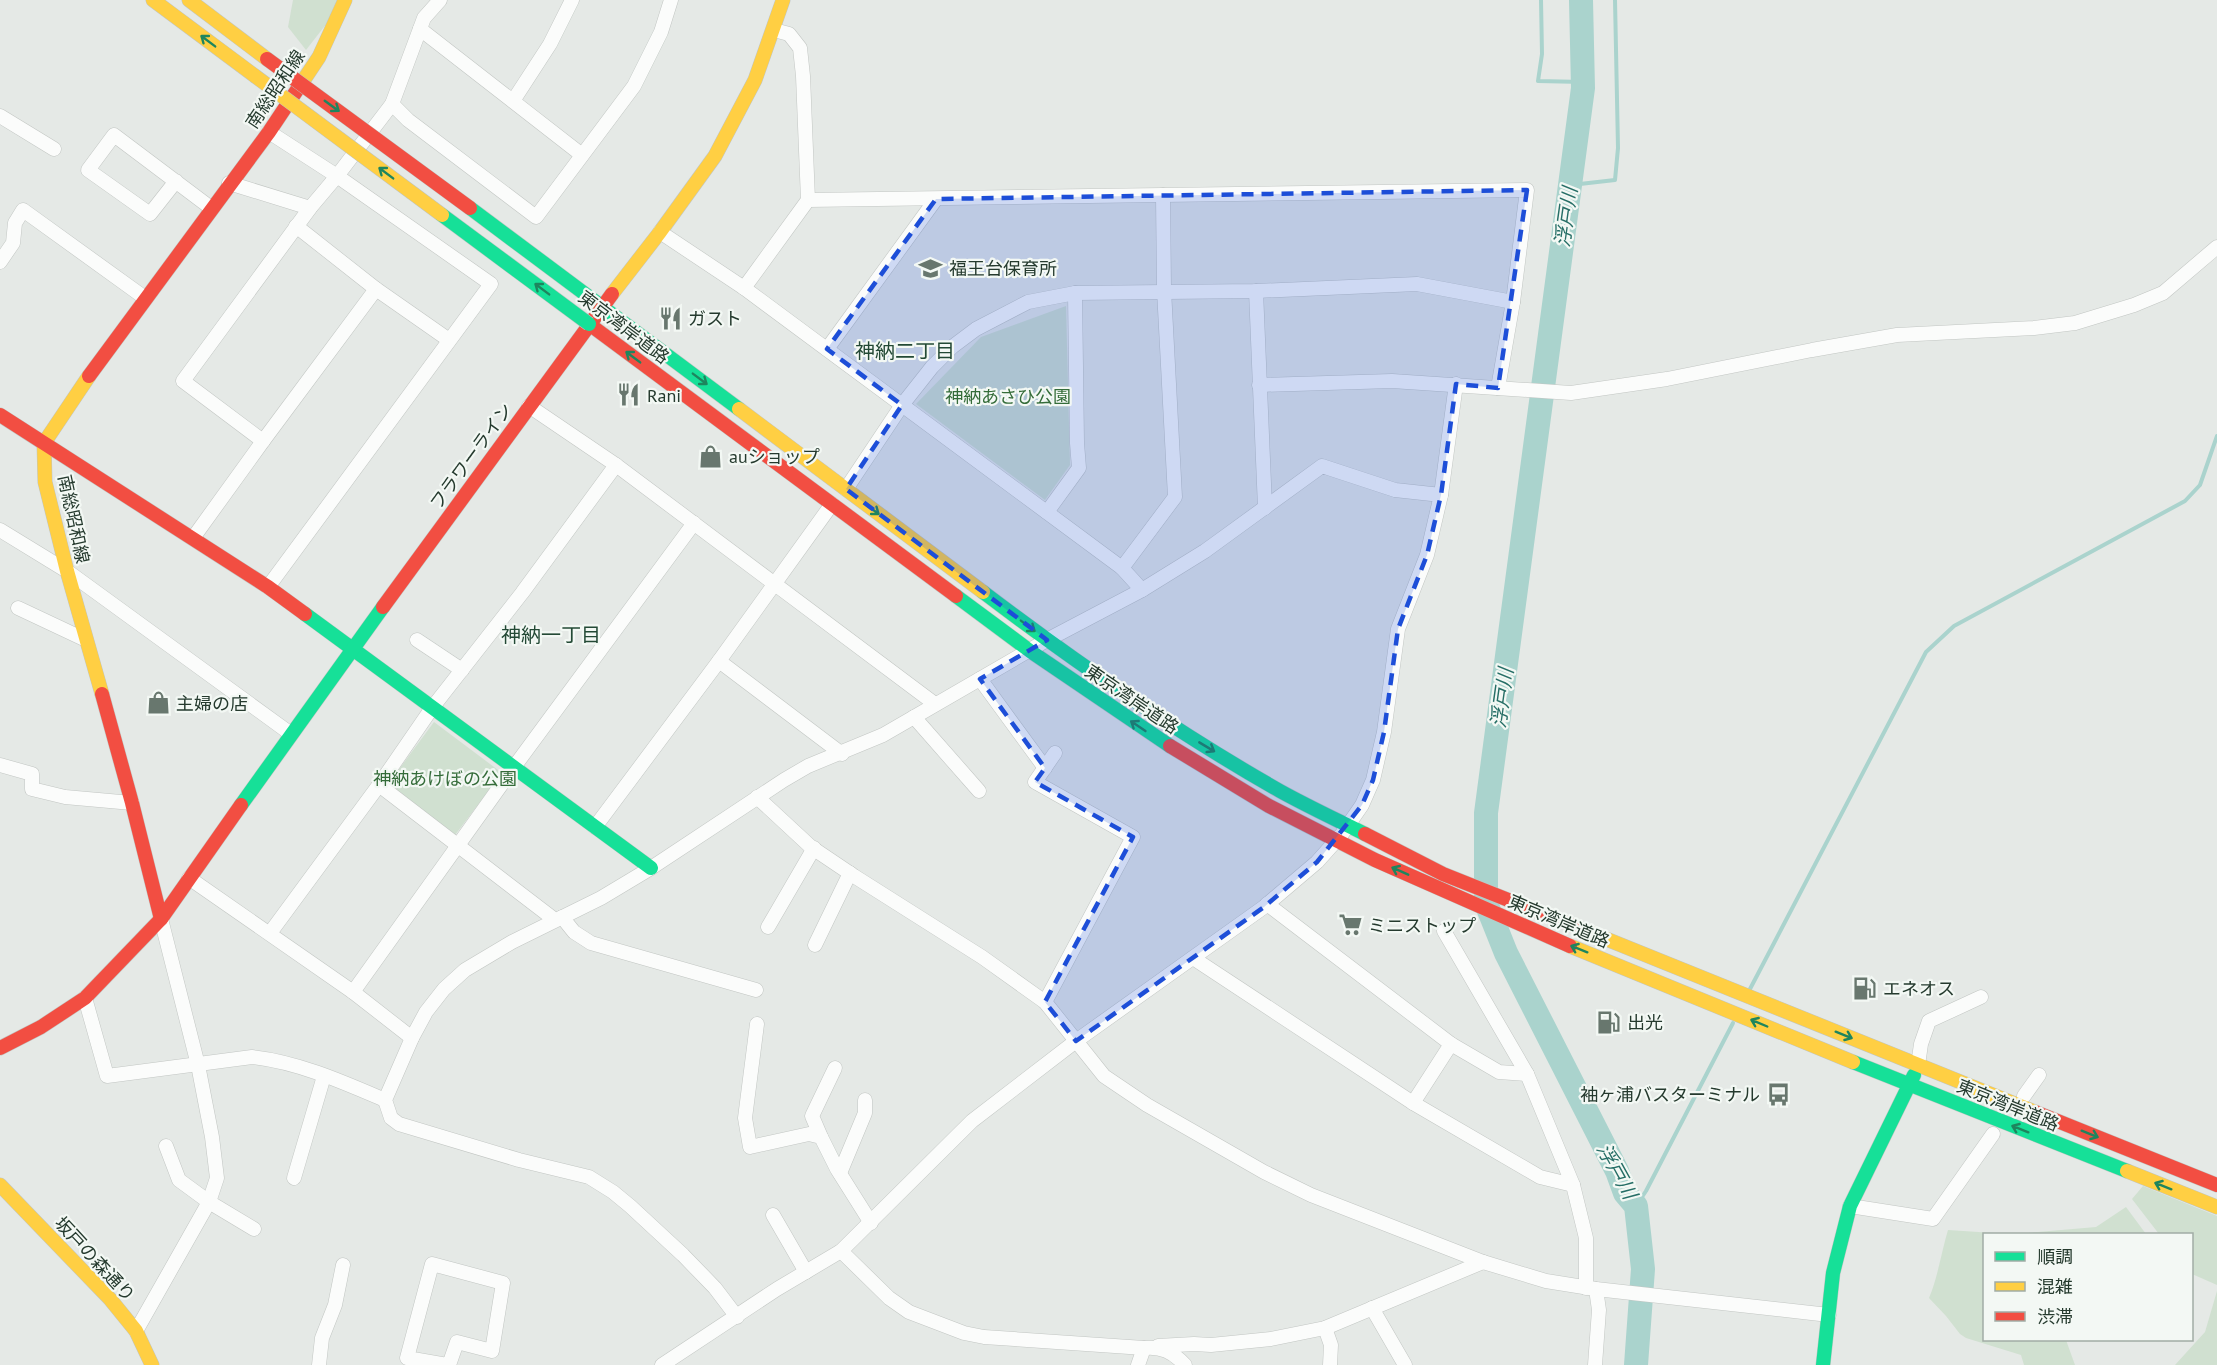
<svg xmlns="http://www.w3.org/2000/svg" width="2217" height="1365" viewBox="0 0 2217 1365" font-family="'PT Sans','Noto Sans JP',sans-serif">
<style>
.green{fill:#d0e0d0}
.lines{fill:none;stroke-linecap:round;stroke-linejoin:round}
.stream{stroke:#aad3cd;stroke-width:4}
.river{stroke:#aad3cd;stroke-width:24}
.street-casing{stroke:#c2c6c3;stroke-width:15}
.fast-casing{stroke:#c1c6c3;stroke-width:15}
.slow-casing{stroke:#c1c6c3;stroke-width:15}
.jam-casing{stroke:#c1c6c3;stroke-width:15}
.street{stroke:#fbfcfb;stroke-width:14}
.fast{stroke:#16e098;stroke-width:14}
.slow{stroke:#ffcf43;stroke-width:14}
.jam{stroke:#f24e42;stroke-width:14}
.fast-bridge-casing{stroke:#bdc4c1;stroke-width:15;stroke-linecap:butt}
.slow-bridge-casing{stroke:#bdc4c1;stroke-width:15;stroke-linecap:butt}
.jam-bridge-casing{stroke:#bdc4c1;stroke-width:15;stroke-linecap:butt}
.fast-bridge{stroke:#16e098;stroke-width:14}
.slow-bridge{stroke:#ffcf43;stroke-width:14}
.jam-bridge{stroke:#f24e42;stroke-width:14}
.oneway{stroke:#1e855e}
.marked{fill:#1d4ed8;fill-opacity:0.2;stroke:#1d4ed8;stroke-width:4.5;stroke-dasharray:12 8;stroke-linejoin:round}
.labels{text-anchor:middle;dominant-baseline:central;stroke-width:4.5;stroke-linejoin:round;paint-order:stroke}
.street-label{font-size:18px;fill:#253a2e;stroke:#f3f8f4}
.poi-label{font-size:18px;fill:#253a2e;stroke:#f3f8f4;text-anchor:start}
.park-label{font-size:18px;fill:#346c39;stroke:#f3f8f4}
.water-label{font-size:20px;font-style:italic;fill:#266e66;stroke:#f3f8f4}
.neighbourhood-label{font-size:20px;fill:#234935;stroke:#f3f8f4}
</style>
<rect width="100%" height="100%" fill="#e5e9e6"/>
<g class="green">
<path d="M293 0H345L306 50 288 27Z"/>
<path d="M1066 306 1070 465 1045 500 916 404 981 337Z"/>
<path d="M434 722 502 773 455 835 388 784Z"/>
<path d="M2143 1186 2217 1216V1285L2192 1274V1234H2159L2132 1199Z"/>
<path d="M2126 1207 2146 1234H2016L2096 1227Z"/>
<path d="M1948 1230 2009 1234H1984V1340H2066L2075 1365H2024L2021 1355 1966 1338 1960 1334 1946 1316 1929 1298C1937 1280 1942 1250 1948 1230Z"/>
<path d="M2217 1291V1365H2175L2205 1332Z"/>
</g>
<g class="lines">
<g class="stream">
<path d="M1541 0 1542 54 1538 81 1583 82"/>
<path d="M1571 185 1615 180 1618 148 1615 0"/>
<path d="M1750 989 1926 652 1954 626 2185 501 2200 485 2217 436"/>
<path d="M1636 1206 1646 1191 1733 1023"/>
</g>
<path class="river" d="M1581 0 1583 88 1486 813V903L1506 953 1617 1171 1625 1193 1636 1206 1643 1269 1636 1365"/>
<defs>
<g id="street">
<path d="M440 0 424 18 392 104 408 120 536 217 634 86 661 32 671 0"/>
<path d="M420 29 582 155"/>
<path d="M513 101 550 44 572 0"/>
<path d="M0 116 54 149"/>
<path d="M176 181 150 214 88 170 114 135 211 208"/>
<path d="M229 183 310 208"/>
<path d="M808 200 1527 190 1513 302 1498 388"/>
<path d="M296 226 376 289 449 340"/>
<path d="M660 232 744 288 1122 568 1142 590"/>
<path d="M0 262 13 243 15 223 23 210 145 298"/>
<path d="M744 288 808 200 803 76 800 48 789 34 774 30"/>
<path d="M1256 291 1265 508"/>
<path d="M827 349 936 199"/>
<path d="M1259 385 1392 381 1571 393 1667 379 1812 350 1897 335 2034 328 2075 323 2134 305 2163 293 2217 247"/>
<path d="M529 406 616 465 935 704"/>
<path d="M263 441 183 381 310 208 337 176 392 104"/>
<path d="M846 489 902 405 932 367 952 347 976 329 1028 302 1075 293 1256 291 1417 284 1513 302"/>
<path d="M1047 512 1079 468 1077 443 1075 293"/>
<path d="M0 530 67 571 291 734"/>
<path d="M193 538 263 441 376 289"/>
<path d="M1122 568 1175 497 1164 290 1163 195"/>
<path d="M268 587 491 284 337 176 269 132"/>
<path d="M18 608 86 640"/>
<path d="M417 640 462 670"/>
<path d="M719 661 842 754"/>
<path d="M980 679 1045 768"/>
<path d="M914 717 979 791"/>
<path d="M0 765 32 774V789L65 797 132 803"/>
<path d="M379 785 555 920"/>
<path d="M757 797 811 847 854 876 982 957 1045 1002 1104 1076 1147 1105 1264 1172 1311 1195 1483 1262 1546 1281 1596 1289 1829 1315"/>
<path d="M595 827 719 661 832 504"/>
<path d="M189 878 353 992 412 1038"/>
<path d="M1267 904 1451 1044 1499 1072 1527 1074"/>
<path d="M562 917 574 932 591 943 756 990"/>
<path d="M768 927 814 848"/>
<path d="M1444 931 1527 1074 1573 1185 1586 1238V1288"/>
<path d="M270 933 379 785 432 708 522 593 616 465"/>
<path d="M815 945 850 873"/>
<path d="M1193 958 1413 1103 1540 1177 1573 1185"/>
<path d="M353 992 514 767 694 523"/>
<path d="M85 998 107 1076 252 1057C298 1062 343 1082 385 1100"/>
<path d="M1045 1002 1133 837 1035 782 1055 753"/>
<path d="M757 1024 745 1118 750 1147 809 1134 821 1137 837 1169 871 1223"/>
<path d="M1918 1065 1921 1044 1929 1021 1981 997"/>
<path d="M2024 1096 2039 1075"/>
<path d="M1413 1103 1451 1044"/>
<path d="M821 1137 812 1116 835 1068"/>
<path d="M166 1146 179 1180 209 1202 254 1229"/>
<path d="M840 1173 865 1113V1100"/>
<path d="M294 1178 324 1076"/>
<path d="M1850 1206 1933 1219 1993 1134"/>
<path d="M773 1215 806 1272"/>
<path d="M841 1251 889 1298 909 1312 964 1333 984 1337 1144 1348C1161 1346 1173 1352 1185 1365"/>
<path d="M1372 1308 1405 1365"/>
<path d="M737 1317 715 1288 683 1255 630 1206 613 1192 589 1177 519 1160 399 1124 391 1118 385 1100 412 1038 426 1012 444 989 465 970 512 942 601 898 651 868 784 780 808 766 883 735 1047 640 1142 590 1205 551 1322 466 1395 490 1441 495"/>
<path d="M1325 1328 1331 1345 1330 1365"/>
<path d="M136 1331 209 1202 217 1178 212 1137 198 1065 161 919"/>
<path d="M1158 1346 1194 1344 1211 1345 1271 1339 1325 1328 1483 1262"/>
<path d="M319 1365 322 1338 335 1305 343 1265"/>
<path d="M447 1365 407 1358 432 1264 503 1283 492 1351 457 1342 449 1365"/>
<path d="M662 1365 777 1289 841 1251 972 1121 1076 1041 1264 907 1317 862 1342 834 1362 805 1373 780 1384 732 1398 629 1427 555 1441 495 1456 384"/>
<path d="M1138 1365 1144 1348"/>
<path d="M1595 1365 1599 1310 1596 1289"/>
</g>
<g id="fast">
<path d="M470 208 739 409"/>
<path d="M983 592C1078 664 1176 732 1280 791 1307 806 1337 820 1365 834"/>
<path d="M956 596 1030 651 1170 746"/>
<path d="M305 614 651 868"/>
<path d="M241 805 383 607"/>
<path d="M1853 1062 2127 1171"/>
<path d="M1823 1365 1833 1273 1850 1206 1914 1075"/>
</g>
<g id="slow">
<path d="M153 0 255 76"/>
<path d="M189 0 267 59"/>
<path d="M301 84 319 57 345 0"/>
<path d="M612 294 660 232 715 156 755 80 783 0"/>
<path d="M89 376 44 443 45 482 67 571 102 694"/>
<path d="M739 409 983 592"/>
<path d="M1579 928 2035 1112"/>
<path d="M1570 946 1853 1062"/>
<path d="M2127 1171 2217 1207"/>
<path d="M0 1185 110 1299 136 1331 152 1365"/>
</g>
<g id="jam">
<path d="M589 324 956 596"/>
<path d="M89 376 269 132 301 84"/>
<path d="M0 415 268 587 305 614"/>
<path d="M383 607 612 294"/>
<path d="M102 694 132 803 161 919"/>
<path d="M1170 746 1269 806 1375 860 1570 946"/>
<path d="M1365 834 1443 874 1579 928"/>
<path d="M0 1048 41 1027 85 998 161 919 241 805"/>
<path d="M2035 1112 2217 1185"/>
</g>
</defs>
<use href="#street" class="street-casing"/>
<use href="#fast" class="fast-casing"/>
<use href="#slow" class="slow-casing"/>
<use href="#jam" class="jam-casing"/>
<use href="#street" class="street"/>
<use href="#fast" class="fast"/>
<use href="#slow" class="slow"/>
<use href="#jam" class="jam"/>
<defs>
<path id="fast-bridge" d="M442 215 589 324"/>
<path id="slow-bridge" d="M255 76 442 215"/>
<path id="jam-bridge" d="M267 59 470 208"/>
</defs>
<use href="#fast-bridge" class="fast-bridge-casing"/>
<use href="#slow-bridge" class="slow-bridge-casing"/>
<use href="#jam-bridge" class="jam-bridge-casing"/>
<use href="#fast-bridge" class="fast-bridge"/>
<use href="#slow-bridge" class="slow-bridge"/>
<use href="#jam-bridge" class="jam-bridge"/>
</g>
<defs><path id="oneway-shaft" d="M-6 0H5M1.5-3L5.5 0L1.5 3" fill="none" stroke-width="1.6" stroke-linecap="round" stroke-linejoin="round" transform="scale(1.5)"/></defs>
<g class="oneway">
<use href="#oneway-shaft" transform="translate(208 41) rotate(-143)"/>
<use href="#oneway-shaft" transform="translate(332 106) rotate(36)"/>
<use href="#oneway-shaft" transform="translate(386 173) rotate(-143)"/>
<use href="#oneway-shaft" transform="translate(542 289) rotate(-143)"/>
<use href="#oneway-shaft" transform="translate(633 357) rotate(-143)"/>
<use href="#oneway-shaft" transform="translate(700 379) rotate(37)"/>
<use href="#oneway-shaft" transform="translate(872 509) rotate(37)"/>
<use href="#oneway-shaft" transform="translate(1028 626) rotate(37)"/>
<use href="#oneway-shaft" transform="translate(1138 726) rotate(-146)"/>
<use href="#oneway-shaft" transform="translate(1207 747) rotate(31)"/>
<use href="#oneway-shaft" transform="translate(1400 871) rotate(-156)"/>
<use href="#oneway-shaft" transform="translate(1579 949) rotate(-158)"/>
<use href="#oneway-shaft" transform="translate(1759 1023) rotate(-157)"/>
<use href="#oneway-shaft" transform="translate(1844 1035) rotate(22)"/>
<use href="#oneway-shaft" transform="translate(2020 1129) rotate(-158)"/>
<use href="#oneway-shaft" transform="translate(2090 1134) rotate(22)"/>
<use href="#oneway-shaft" transform="translate(2163 1186) rotate(-158)"/>
</g>
<path class="marked" d="M1527 190 1498 388 1456 384 1441 495 1427 555 1398 629 1384 732 1373 780 1362 805 1317 862 1264 907 1076 1041 1045 1002 1133 837 1035 782 1045 768 980 679 1047 640 846 489 902 405 827 349 936 199Z"/>
<defs>
<symbol id="school-bare" viewBox="-9 -9 18 18"><path d="M0-5L7-2L0 1L-7-2ZM-4 1L0 2.5L4 1V4Q0 6-4 4Z" fill="#68776e" stroke="#f3f8f4" stroke-width="2.5" paint-order="stroke"/></symbol>
<symbol id="restaurant-bare" viewBox="-9 -9 18 18"><path d="M-5-6h1v4h1v-4h1v4h1v-4h1v5L-1.5 .5V6h-2V.5L-5-1ZM5-6V6H3V1.5H1.5Q1.5-4 5-6Z" fill="#68776e" stroke="#f3f8f4" stroke-width="2.5" paint-order="stroke"/></symbol>
<symbol id="shop-bare" viewBox="-9 -9 18 18"><path d="M-5-2.5h2.3a2.7 3.5 0 0 1 5.4 0H5L5.5 6h-11ZM-1.5-2.5h3a1.5 2.3 0 0 0-3 0Z" fill="#68776e" stroke="#f3f8f4" stroke-width="2.5" paint-order="stroke"/></symbol>
<symbol id="supermarket-bare" viewBox="-9 -9 18 18"><path d="M-6-5.5h2.5l.6 2H6L4.5 2H-2.5L-4.4-4H-6ZM-1.5 3.2a1.3 1.3 0 1 0 .1 0ZM3 3.2a1.3 1.3 0 1 0 .1 0Z" fill="#68776e" stroke="#f3f8f4" stroke-width="2.5" paint-order="stroke"/></symbol>
<symbol id="fuel-bare" viewBox="-9 -9 18 18"><path d="M-5.5-6h7V0h2V4h1.3V-2.5L3-4.5l.8-.8L6-3V5H2.5V1h-1V6h-7ZM-4.2-4.7v3.2H.2V-4.7Z" fill="#68776e" stroke="#f3f8f4" stroke-width="2.5" paint-order="stroke"/></symbol>
<symbol id="bus-bare" viewBox="-9 -9 18 18"><path d="M-5-6H5V4H4V6H2V4H-2V6H-4V4H-5ZM-3.5-4V0h7V-4ZM-3.5 1.2v1.5H-2V1.2ZM2 1.2v1.5H3.5V1.2Z" fill="#68776e" stroke="#f3f8f4" stroke-width="2.5" paint-order="stroke"/></symbol>
</defs>
<g fill-rule="evenodd">
<use href="#school-bare" x="914" y="252" width="33" height="33"/>
<use href="#restaurant-bare" x="654" y="302" width="33" height="33"/>
<use href="#restaurant-bare" x="612" y="378" width="33" height="33"/>
<use href="#shop-bare" x="694" y="440" width="33" height="33"/>
<use href="#shop-bare" x="142" y="686" width="33" height="33"/>
<use href="#supermarket-bare" x="1334" y="908" width="33" height="33"/>
<use href="#fuel-bare" x="1848" y="972" width="33" height="33"/>
<use href="#fuel-bare" x="1592" y="1006" width="33" height="33"/>
<use href="#bus-bare" x="1762" y="1078" width="33" height="33"/>
</g>
<g class="labels">
<g class="street-label">
<text transform="translate(275 89) rotate(-56)">南総昭和線</text>
<text transform="translate(624 327) rotate(37)">東京湾岸道路</text>
<text transform="translate(471 456) rotate(-54)">フラワーライン</text>
<text transform="translate(74 519) rotate(78)">南総昭和線</text>
<text transform="translate(1132 699) rotate(34)">東京湾岸道路</text>
<text transform="translate(1559 921) rotate(23)">東京湾岸道路</text>
<text transform="translate(2008 1105) rotate(22)">東京湾岸道路</text>
<text transform="translate(95 1259) rotate(47)">坂戸の森通り</text>
</g>
<g class="poi-label">
<text x="949" y="268">福王台保育所</text>
<text x="688" y="318">ガスト</text>
<text x="647" y="395">Rani</text>
<text x="729" y="456">auショップ</text>
<text x="176" y="703">主婦の店</text>
<text x="1368" y="925">ミニストップ</text>
<text x="1883" y="988">エネオス</text>
<text x="1627" y="1022">出光</text>
<text x="1760" y="1094" text-anchor="end">袖ヶ浦バスターミナル</text>
</g>
<g class="park-label">
<text x="1008" y="396">神納あさひ公園</text>
<text x="445" y="778">神納あけぼの公園</text>
</g>
<g class="water-label">
<text transform="translate(1566 217) rotate(-82)">浮戸川</text>
<text transform="translate(1502 698) rotate(-82)">浮戸川</text>
<text transform="translate(1617 1171) rotate(61)">浮戸川</text>
</g>
<g class="neighbourhood-label">
<text x="905" y="351">神納二丁目</text>
<text x="551" y="635">神納一丁目</text>
</g>
</g>
<rect x="1983" y="1233" width="210" height="108" fill="#f3f8f4" stroke="#a1aca5" stroke-width="1.5"/>
<rect x="1995" y="1252" width="30" height="9" fill="#16e098" stroke="#a1aca5" stroke-width="1.5"/>
<text x="2037" y="1263" font-size="18" fill="#253a2e">順調</text>
<rect x="1995" y="1282" width="30" height="9" fill="#ffcf43" stroke="#a1aca5" stroke-width="1.5"/>
<text x="2037" y="1293" font-size="18" fill="#253a2e">混雑</text>
<rect x="1995" y="1312" width="30" height="9" fill="#f24e42" stroke="#a1aca5" stroke-width="1.5"/>
<text x="2037" y="1323" font-size="18" fill="#253a2e">渋滞</text>
</svg>
